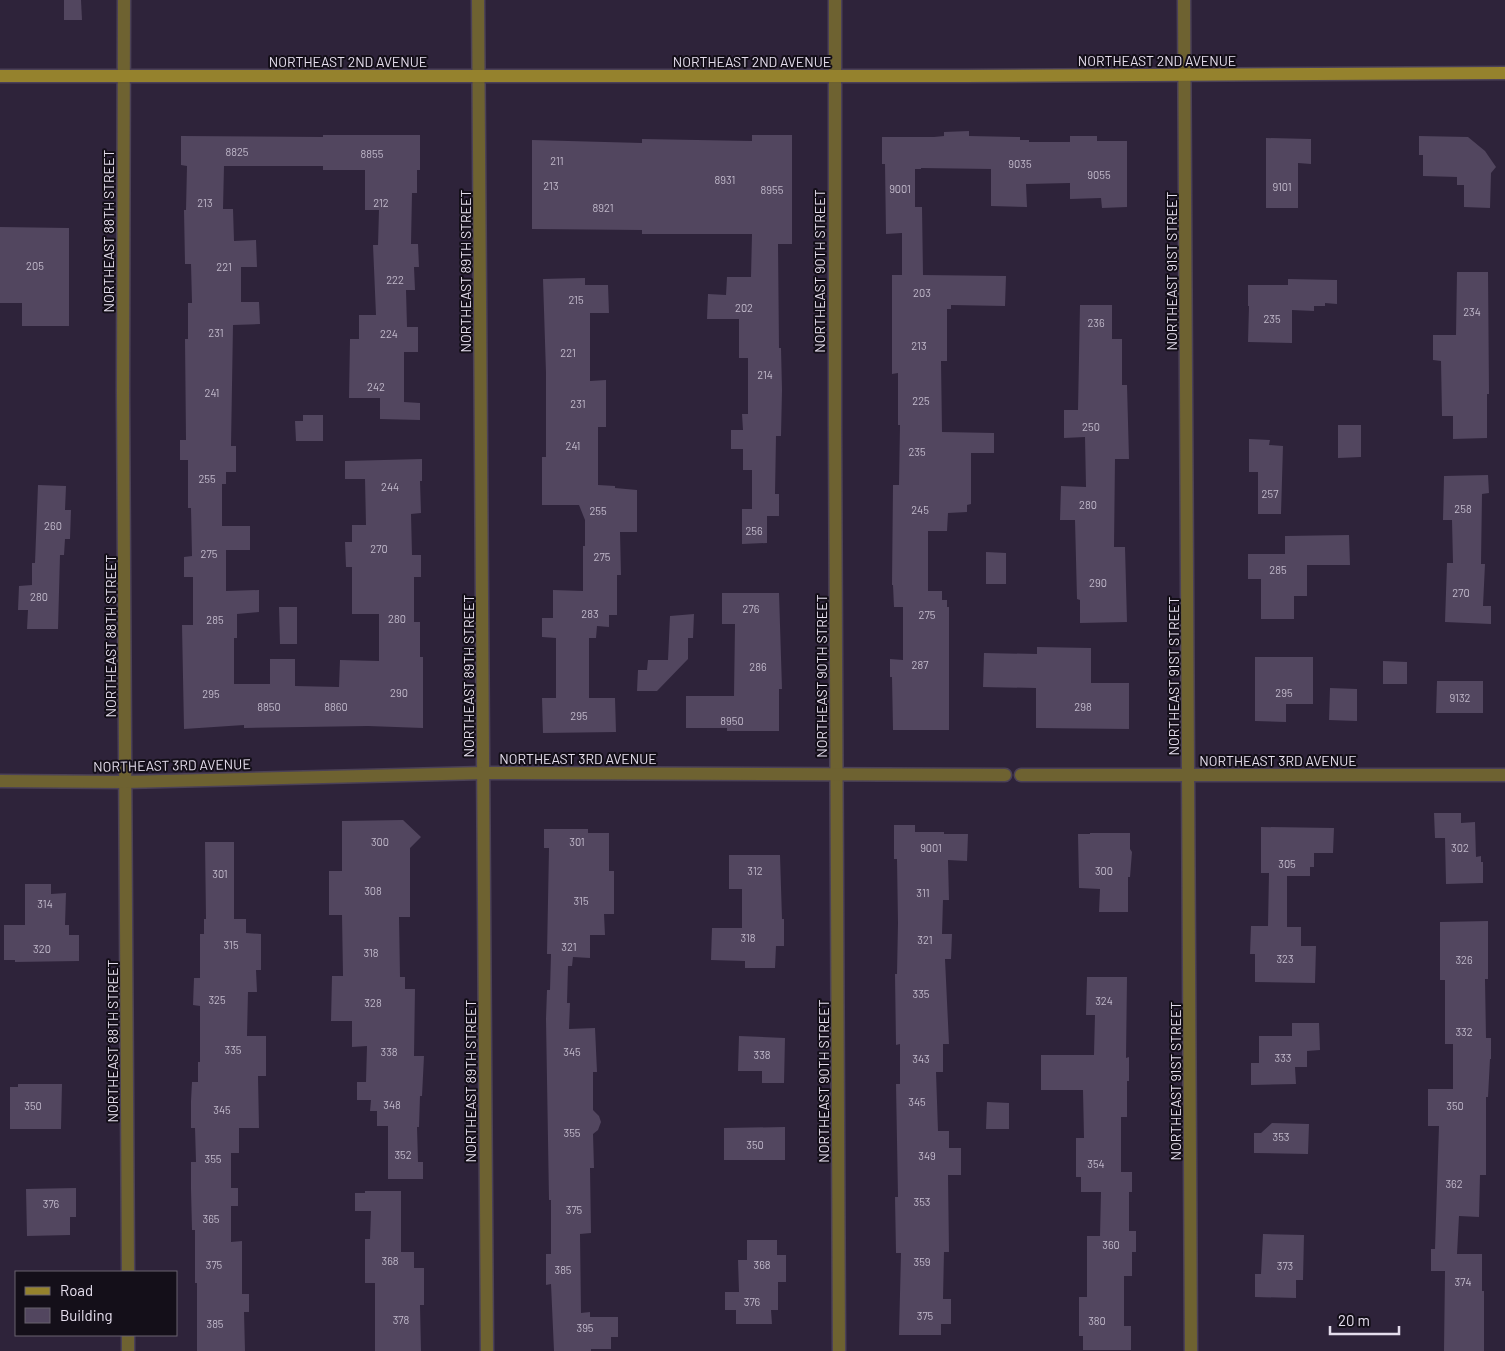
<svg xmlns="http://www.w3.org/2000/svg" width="1505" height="1351" viewBox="0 0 1505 1351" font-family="Barlow,sans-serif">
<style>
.building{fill:#52465f}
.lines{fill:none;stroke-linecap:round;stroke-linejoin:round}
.street-casing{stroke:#4b4157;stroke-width:15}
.secondary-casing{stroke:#4b4157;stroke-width:15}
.street{stroke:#6e6231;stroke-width:12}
.secondary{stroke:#95822d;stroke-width:12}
.labels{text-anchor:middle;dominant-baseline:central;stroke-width:4;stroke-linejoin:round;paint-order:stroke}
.number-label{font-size:11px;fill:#c0b8ca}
.street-label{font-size:14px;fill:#e5deed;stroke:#140f19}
</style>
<rect width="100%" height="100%" fill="#2e233a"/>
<g class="building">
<path d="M64 0H81L82 20H64Z"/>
<path d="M969 131V136L1020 137V140H1029V142H1070V136H1097V141H1127V207L1102 208 1101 198 1070 199V183L1026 184 1027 207 991 206V169L921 168V169H915V207H922L923 275 1006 276 1005 306 951 305V309H947V361H941L942 432 994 433V453H971V504L967 505V512L948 513 947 531H928V591H942V600H947V607H949V730H893L892 677H890V659L903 660V607H894L893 585H892L893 485H899L900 425H898V373L892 374V275H902V233L886 234 885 164H882V137H934L944 136V132Z"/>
<path d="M323 135H420V170H417V193H412L411 244H418L419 267H414L415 290H406L407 327H418V352H404V402L420 403V420L380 419V398H349L350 339H359V315H376L373 245H378L379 210H365V170H323V166H224L223 209H233L234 241 256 240 257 267H241V302H259L260 324 233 325 231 446H236V472H226V484H222V526H250V550H226V591L259 590V612L237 614V638H234V684H270V659H295V686L339 687 340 660 379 661V614H352V567H346L345 542H352V525H366L365 479H345V461L422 459V481H420L421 513 411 514 412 555H421V577H414V622H420V657H423V728L368 726 244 728V725L184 729 182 625H193V577H184V557L192 556 191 508H188V460H180V440H186L185 339H188V303H192L191 264H185L184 210H186L187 166 181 165V136L323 137Z"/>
<path d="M752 135H792V244H778L779 348H781L782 390 781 436H776L775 494H779V516H767V543L742 544V509H752V470H743V449H731V430H743L742 414H748V358H739V319H707L708 294 726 295 727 277H751L752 234H642V230L532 229V140L642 143V139L752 141Z"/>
<path d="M1419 136 1468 137 1485 151 1496 167 1491 173 1490 208 1464 207V185H1457V177L1423 176V155H1419Z"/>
<path d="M1266 138 1311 139V164L1298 163V208H1266Z"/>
<path d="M0 227 69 228V326H22V303H0Z"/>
<path d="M1457 272H1488L1489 394H1487V438L1453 439V416H1442L1441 361 1433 360V335H1456Z"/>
<path d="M585 278V285H608L609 313H590V381L606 380V427H598V485L615 486V488L637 490V532H620L621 575H617V615H609V627L597 626 596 638H589V698H615L616 732 543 733 542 698H556V638L542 637V618H553V590L583 591V546H585V520L579 505H542V457H546V373L543 279Z"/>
<path d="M1288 279 1337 280V304L1325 303V306H1314V311L1292 310V343L1248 342 1249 306H1248V285H1288Z"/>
<path d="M1080 305H1112V339H1122V385H1127L1129 459H1115L1114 547H1125L1127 622 1080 623V600L1077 599 1075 520H1060L1061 486 1086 487 1085 437 1064 438V410H1078Z"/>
<path d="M303 415H323V441H296L295 421H303Z"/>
<path d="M1338 425H1361V457L1338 458Z"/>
<path d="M1249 439 1270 440 1269 445 1283 446 1281 514H1258V472H1249Z"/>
<path d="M1488 475 1489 493 1482 494 1481 564H1485L1483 606H1491V624L1445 622 1447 563H1453L1452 520H1443L1444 476Z"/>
<path d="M38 485 66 486 65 510H71L70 539H65L64 555H60L58 629H27L28 610H18L19 586 32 585V563H35Z"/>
<path d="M1349 535 1350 565H1307V596H1294V619H1261V579H1248V554H1285V536Z"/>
<path d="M986 552 1006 553V584H986Z"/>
<path d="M722 593H779L782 689H779V731H727V728H686V696H734L735 624H722Z"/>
<path d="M279 607H297V644H280Z"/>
<path d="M694 614 693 638H688V659L657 691H637L638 670H647L648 660H668L670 616Z"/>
<path d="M1037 647 1091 648V683H1129V729L1036 728V688L983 687 984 653 1037 654Z"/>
<path d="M1255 657H1313V704H1286V722L1255 721Z"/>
<path d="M1383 661 1407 662V684H1383Z"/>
<path d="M1437 681H1483V713H1436Z"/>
<path d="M1330 688 1357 689V721L1329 720Z"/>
<path d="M1434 813H1461V823L1475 822 1476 857 1481 856V862H1483V883L1446 884 1445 838H1435Z"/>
<path d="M403 820 421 837 410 848V917H399L400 977H405V989H415L414 1056H424L422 1096H420L419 1127H417L418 1162H423V1179H388V1126H377V1111H370L371 1100H357V1082H366L367 1046 352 1047V1021H331L332 976H343L342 915H329V871H342V821Z"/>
<path d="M894 825H915V832H944V834H968L967 861 948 860 949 900H943L942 934H952L951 959H945L949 1044H943V1072H936L938 1131H949V1148H961V1175H948L949 1252H944L943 1299H951V1324H941V1335H899L901 1253H896L895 1197H898L896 1084H900V1044L896 1045 895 974H897L898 923 897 859H894Z"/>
<path d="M1261 827 1334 828 1333 853H1314V867H1310V876H1287V927H1301V946H1316L1315 983 1255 982V954H1250L1251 926H1268L1269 873H1261Z"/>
<path d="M544 829H588V833H609V871H614V914H604L605 935H590V958L573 957 572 966H568L567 1003H570L569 1029 595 1028 597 1072H593V1110L599 1116 601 1122 598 1130 593 1134 594 1168H590L591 1233 580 1234 581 1313 590 1312V1317H618V1337H611V1349H591V1351H554L551 1284 546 1285V1254H551V1200H549L546 1019 547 990H550L551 954H547L549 848H544Z"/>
<path d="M1090 833H1130V849L1132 852 1130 877H1128V912H1099L1100 889 1079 888 1078 834H1090Z"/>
<path d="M205 842H234V919H246V933L261 934V970H256L257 992H248L247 1036H266V1076H258L259 1128H239V1153H231V1188H238V1206H231V1242L242 1241V1294H249V1312H244L245 1351H197V1283H195V1230H192L191 1189V1162H196L195 1128H191V1101L192 1082H198V1062H200V1006L193 1005 194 978H200V934H204V919H206Z"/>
<path d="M729 855H780L782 919H784V946H776L775 968H745V961L711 960 712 928H742V889H729Z"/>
<path d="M25 884H51V894L66 893 65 925H69V935H79V961L15 962V960H4V925H25Z"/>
<path d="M1488 921V979H1485L1486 1038H1491V1059H1490L1488 1097H1486V1175H1480L1479 1217 1459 1216 1457 1254H1482V1291H1484V1351H1444L1445 1271H1431V1249H1435L1439 1126H1428V1089H1453V1044H1445V980H1440V922Z"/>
<path d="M1087 977H1127L1126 1058 1129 1057V1081H1127V1117H1121V1172H1132V1192H1129V1231H1136V1252H1132V1276H1124V1326H1131V1350H1083V1336H1079V1297H1087V1236H1100L1101 1192H1081V1177H1076V1138H1084L1083 1090H1041V1055H1094L1095 1015H1086Z"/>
<path d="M1292 1023H1319L1320 1050 1307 1051V1067H1295L1296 1084 1251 1085V1063H1259V1036H1292Z"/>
<path d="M739 1036 785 1038 784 1083H762V1071H738Z"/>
<path d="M18 1084H62L61 1129H10V1087H18Z"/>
<path d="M987 1102 1009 1103V1129H986Z"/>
<path d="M1272 1123 1309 1124 1308 1154 1254 1153V1133H1261Z"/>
<path d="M785 1127V1160H724V1128Z"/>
<path d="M76 1188V1217H70V1235L27 1236 26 1189Z"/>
<path d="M365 1191H401V1252H414V1268H424V1305H420L421 1351H375V1283H365V1239H370L371 1211H355V1193H365Z"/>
<path d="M1263 1234 1304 1235 1303 1280H1296V1298L1255 1297V1274H1261Z"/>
<path d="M747 1240H777V1255H786V1282H778V1310H771L772 1324H736V1310H725V1292H739L738 1260H747Z"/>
</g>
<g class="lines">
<defs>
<g id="street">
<path d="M124 0 123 393 128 1272"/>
<path d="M478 0 487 1351"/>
<path d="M835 0V425L839 1351"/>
<path d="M1184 0 1191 1351"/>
<path d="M1021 775H1505"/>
<path d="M0 781 125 782 483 773 1005 775"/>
<path d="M128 1335V1351"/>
</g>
<path id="secondary" d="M0 76H963L1505 73"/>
</defs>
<use href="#street" class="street-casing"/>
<use href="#secondary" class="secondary-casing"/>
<use href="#street" class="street"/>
<use href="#secondary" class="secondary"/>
</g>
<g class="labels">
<g class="number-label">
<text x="237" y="151">8825</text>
<text x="372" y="153">8855</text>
<text x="557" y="160">211</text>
<text x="1020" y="163">9035</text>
<text x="1099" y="174">9055</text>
<text x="725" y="179">8931</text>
<text x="551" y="185">213</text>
<text x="1282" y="186">9101</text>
<text x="900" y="188">9001</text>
<text x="772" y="189">8955</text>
<text x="205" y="202">213</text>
<text x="381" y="202">212</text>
<text x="603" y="207">8921</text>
<text x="35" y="265">205</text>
<text x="224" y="266">221</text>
<text x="395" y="279">222</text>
<text x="922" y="292">203</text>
<text x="576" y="299">215</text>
<text x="744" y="307">202</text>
<text x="1472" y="311">234</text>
<text x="1272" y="318">235</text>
<text x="1096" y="322">236</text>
<text x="216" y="332">231</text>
<text x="389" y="333">224</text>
<text x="919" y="345">213</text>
<text x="568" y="352">221</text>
<text x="765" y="374">214</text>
<text x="376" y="386">242</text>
<text x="212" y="392">241</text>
<text x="921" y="400">225</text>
<text x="578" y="403">231</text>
<text x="1091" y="426">250</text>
<text x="573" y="445">241</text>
<text x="917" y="451">235</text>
<text x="207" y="478">255</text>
<text x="390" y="486">244</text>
<text x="1270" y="493">257</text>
<text x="1088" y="504">280</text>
<text x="1463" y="508">258</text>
<text x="920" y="509">245</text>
<text x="598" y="510">255</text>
<text x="53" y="525">260</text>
<text x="754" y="530">256</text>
<text x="379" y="548">270</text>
<text x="209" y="553">275</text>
<text x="602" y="556">275</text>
<text x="1278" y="569">285</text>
<text x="1098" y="582">290</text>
<text x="1461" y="592">270</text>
<text x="39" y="596">280</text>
<text x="751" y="608">276</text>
<text x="590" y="613">283</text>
<text x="927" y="614">275</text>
<text x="397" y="618">280</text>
<text x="215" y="619">285</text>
<text x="920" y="664">287</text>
<text x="758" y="666">286</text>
<text x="399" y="692">290</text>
<text x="1284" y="692">295</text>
<text x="211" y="693">295</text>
<text x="1460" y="697">9132</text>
<text x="269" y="706">8850</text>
<text x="336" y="706">8860</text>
<text x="1083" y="706">298</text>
<text x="579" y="715">295</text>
<text x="732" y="720">8950</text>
<text x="380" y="841">300</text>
<text x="577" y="841">301</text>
<text x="931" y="847">9001</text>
<text x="1460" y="847">302</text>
<text x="1287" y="863">305</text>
<text x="755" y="870">312</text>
<text x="1104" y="870">300</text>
<text x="220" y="873">301</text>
<text x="373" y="890">308</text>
<text x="923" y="892">311</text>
<text x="581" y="900">315</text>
<text x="45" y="903">314</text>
<text x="748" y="937">318</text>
<text x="925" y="939">321</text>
<text x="231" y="944">315</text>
<text x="569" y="946">321</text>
<text x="42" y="948">320</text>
<text x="371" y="952">318</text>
<text x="1285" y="958">323</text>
<text x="1464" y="959">326</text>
<text x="921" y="993">335</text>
<text x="217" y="999">325</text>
<text x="1104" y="1000">324</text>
<text x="373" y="1002">328</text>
<text x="1464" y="1031">332</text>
<text x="233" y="1049">335</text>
<text x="389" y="1051">338</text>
<text x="572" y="1051">345</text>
<text x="762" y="1054">338</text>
<text x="1283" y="1057">333</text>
<text x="921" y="1058">343</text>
<text x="917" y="1101">345</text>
<text x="392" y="1104">348</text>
<text x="33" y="1105">350</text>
<text x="1455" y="1105">350</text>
<text x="222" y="1109">345</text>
<text x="572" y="1132">355</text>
<text x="1281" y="1136">353</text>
<text x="755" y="1144">350</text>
<text x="403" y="1154">352</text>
<text x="927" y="1155">349</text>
<text x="213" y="1158">355</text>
<text x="1096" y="1163">354</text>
<text x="1454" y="1183">362</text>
<text x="922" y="1201">353</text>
<text x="51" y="1203">376</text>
<text x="574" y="1209">375</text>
<text x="211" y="1218">365</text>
<text x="1111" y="1244">360</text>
<text x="390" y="1260">368</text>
<text x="922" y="1261">359</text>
<text x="214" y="1264">375</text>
<text x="762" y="1264">368</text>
<text x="1285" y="1265">373</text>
<text x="563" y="1269">385</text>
<text x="1463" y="1281">374</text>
<text x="752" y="1301">376</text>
<text x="925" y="1315">375</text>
<text x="401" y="1319">378</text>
<text x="1097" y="1320">380</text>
<text x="215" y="1323">385</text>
<text x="585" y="1327">395</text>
</g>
<g class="street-label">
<text x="1157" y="60">NORTHEAST 2ND AVENUE</text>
<text x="348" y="61">NORTHEAST 2ND AVENUE</text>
<text x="752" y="61">NORTHEAST 2ND AVENUE</text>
<text transform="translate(108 231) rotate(-90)">NORTHEAST 88TH STREET</text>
<text transform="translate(465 271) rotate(-90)">NORTHEAST 89TH STREET</text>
<text transform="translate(819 271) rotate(-90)">NORTHEAST 90TH STREET</text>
<text transform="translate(1171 271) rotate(-90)">NORTHEAST 91ST STREET</text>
<text transform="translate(110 636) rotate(-90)">NORTHEAST 88TH STREET</text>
<text transform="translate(468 676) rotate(-90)">NORTHEAST 89TH STREET</text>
<text transform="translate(821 676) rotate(-90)">NORTHEAST 90TH STREET</text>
<text transform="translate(1173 676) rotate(-90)">NORTHEAST 91ST STREET</text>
<text x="578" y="758">NORTHEAST 3RD AVENUE</text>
<text x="1278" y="760">NORTHEAST 3RD AVENUE</text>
<text transform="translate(172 765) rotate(-1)">NORTHEAST 3RD AVENUE</text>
<text transform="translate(112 1041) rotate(-90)">NORTHEAST 88TH STREET</text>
<text transform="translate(470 1081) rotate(-90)">NORTHEAST 89TH STREET</text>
<text transform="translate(823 1081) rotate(-90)">NORTHEAST 90TH STREET</text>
<text transform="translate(1175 1081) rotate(-90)">NORTHEAST 91ST STREET</text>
</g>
</g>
<rect x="15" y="1271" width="162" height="65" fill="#140f19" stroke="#68626e"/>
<rect x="25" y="1287" width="25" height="8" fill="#95822d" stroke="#68626e"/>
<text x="60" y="1296" font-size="15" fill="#e5deed">Road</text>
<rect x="25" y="1308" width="25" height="15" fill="#52465f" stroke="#68626e"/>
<text x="60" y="1321" font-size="15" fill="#e5deed">Building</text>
<path d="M1330 1326v8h69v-8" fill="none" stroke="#e5deed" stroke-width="2.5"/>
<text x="1338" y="1326" font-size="15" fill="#e5deed" stroke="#140f19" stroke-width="4" paint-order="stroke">20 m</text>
</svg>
